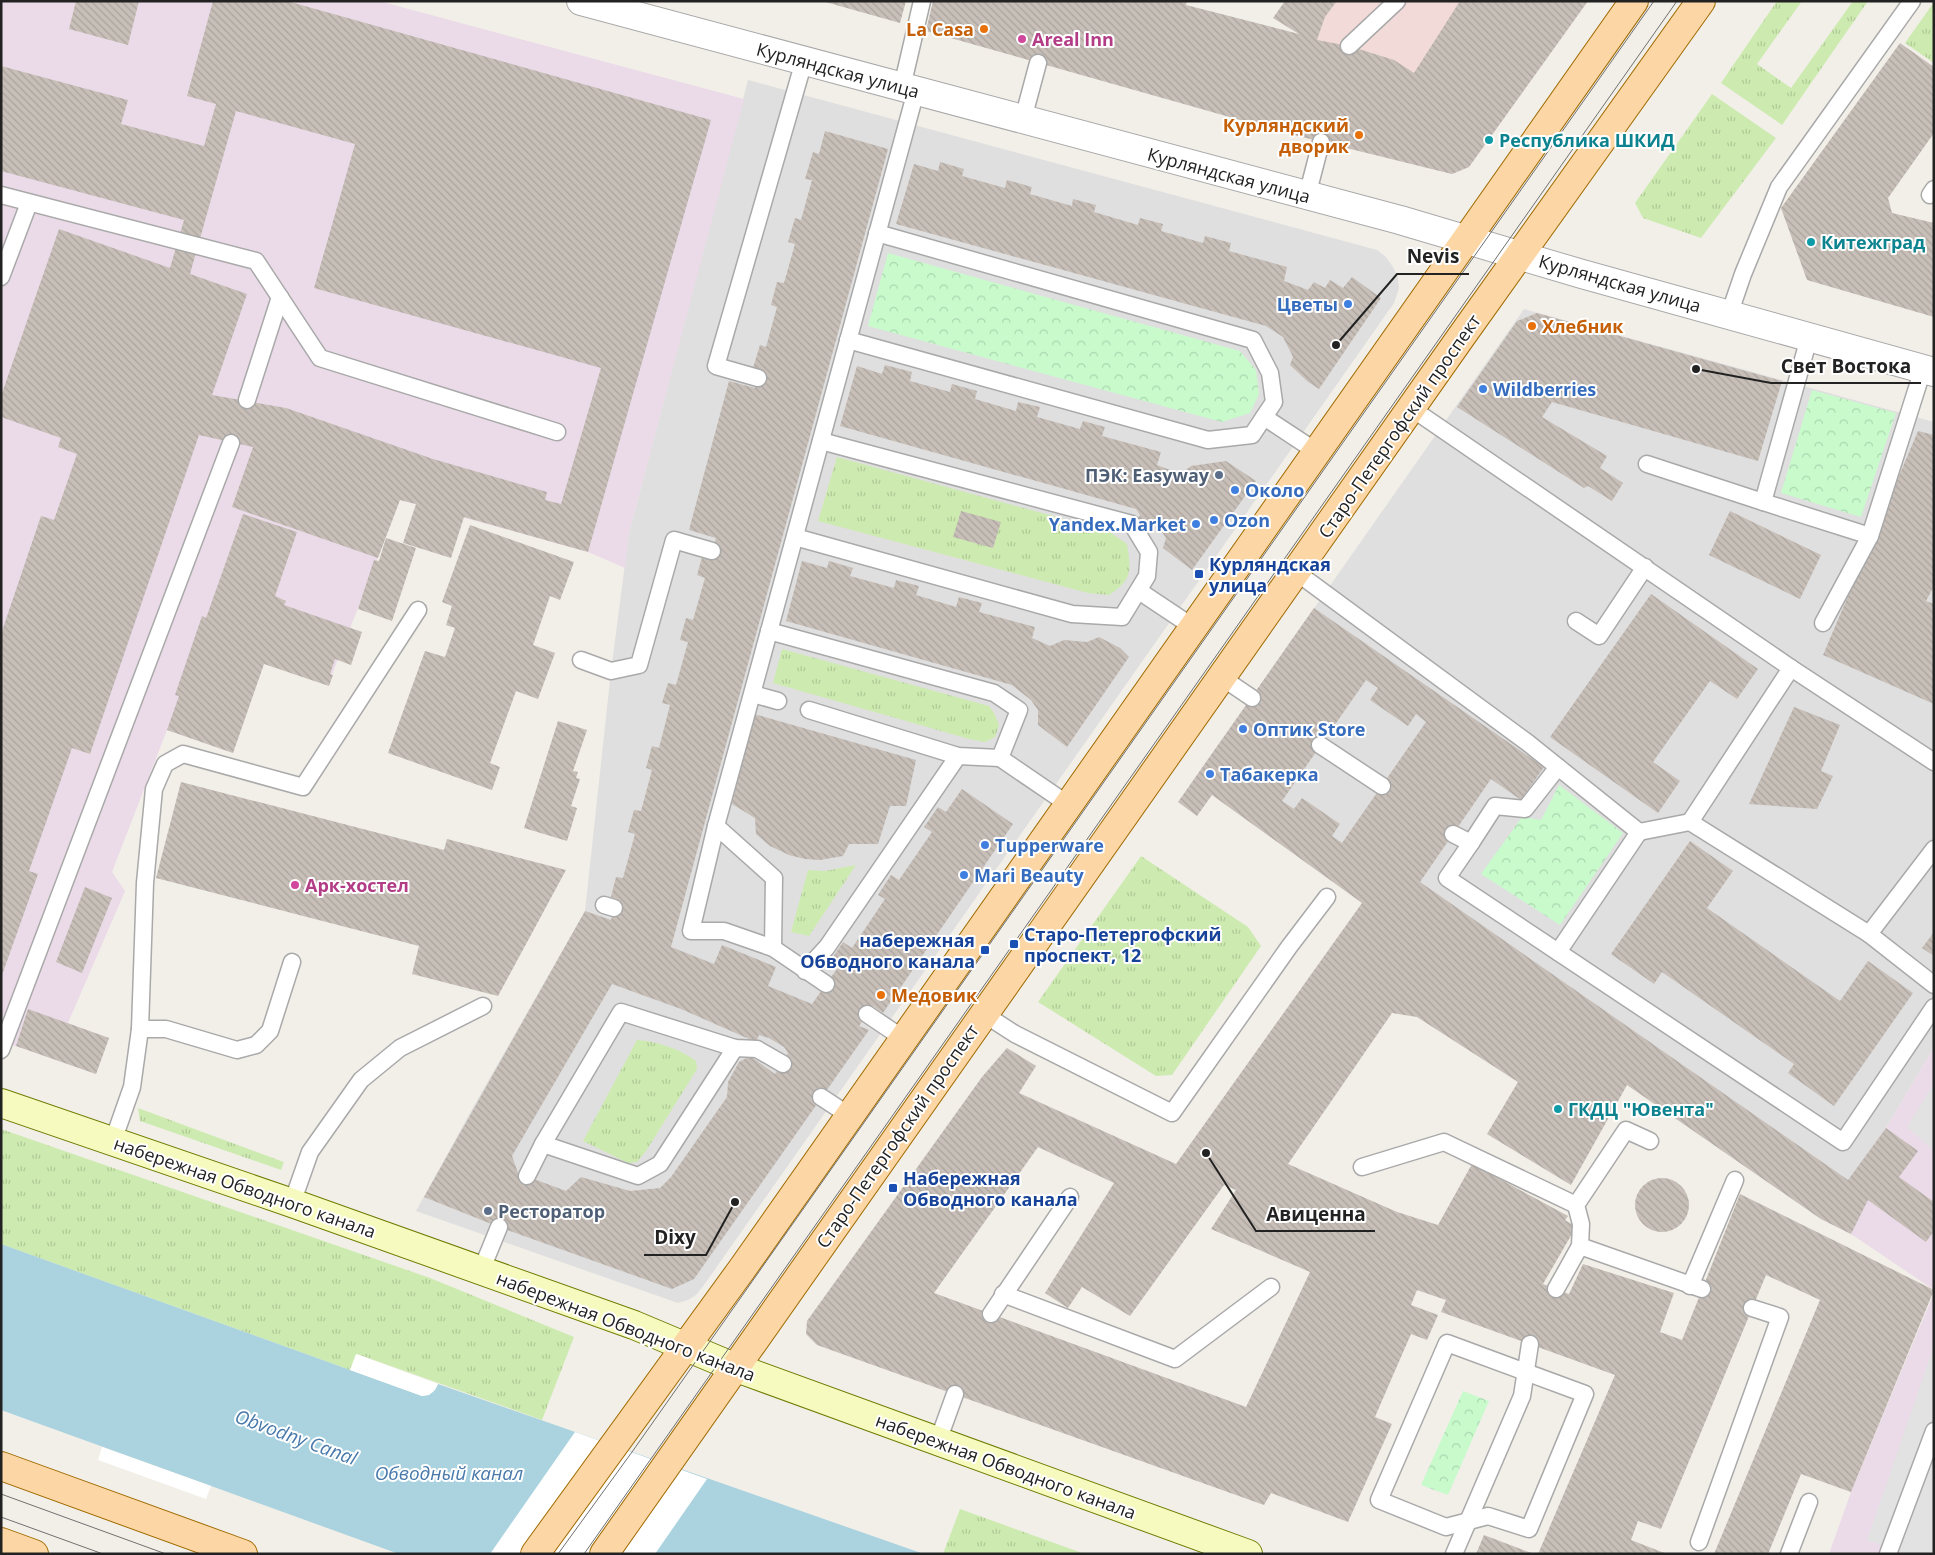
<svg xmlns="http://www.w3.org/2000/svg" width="1935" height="1555" viewBox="0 0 1935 1555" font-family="'Open Sans',sans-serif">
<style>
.residential{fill:#e0dfdf}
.commercial{fill:#f2dad9}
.industrial{fill:#ebdbe8}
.grass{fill:url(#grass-tufts)}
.park{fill:url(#park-crowns)}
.parking{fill:#e2e2e2}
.water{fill:#aad3df}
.pier{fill:#fff}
.building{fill:url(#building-back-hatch);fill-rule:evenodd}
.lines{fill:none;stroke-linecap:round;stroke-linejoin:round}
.lane-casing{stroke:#a9a9a9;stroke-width:19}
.street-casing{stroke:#a9a9a9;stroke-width:30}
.secondary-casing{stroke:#707d05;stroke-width:30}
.primary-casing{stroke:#a06b00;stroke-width:30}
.lane{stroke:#fff;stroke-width:16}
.street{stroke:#fff;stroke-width:28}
.secondary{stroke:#f7fabf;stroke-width:28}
.primary{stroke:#fcd6a4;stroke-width:28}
.tram{stroke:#707070;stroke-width:1}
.food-dot{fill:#e8710a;stroke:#fff;stroke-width:2}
.hotel-dot{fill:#d1479c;stroke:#fff;stroke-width:2}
.culture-dot{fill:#0f9aa8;stroke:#fff;stroke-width:2}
.shop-dot{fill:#3f7fe0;stroke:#fff;stroke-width:2}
.service-dot{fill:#5c6f8a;stroke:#fff;stroke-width:2}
.transit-dot{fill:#1a4fb4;stroke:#fff;stroke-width:2}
.labels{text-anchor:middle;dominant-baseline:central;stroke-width:4;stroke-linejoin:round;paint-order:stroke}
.food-label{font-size:18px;font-weight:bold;fill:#c56008;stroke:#fff;text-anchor:end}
.hotel-label{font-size:18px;font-weight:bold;fill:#b23c85;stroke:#fff;text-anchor:start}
.street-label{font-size:18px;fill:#222;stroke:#fff}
.culture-label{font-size:18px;font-weight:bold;fill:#0d838f;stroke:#fff;text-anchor:start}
.shop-label{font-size:18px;font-weight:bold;fill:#366cbe;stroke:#fff;text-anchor:start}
.service-label{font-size:18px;font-weight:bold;fill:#4e5e75;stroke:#fff;text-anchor:end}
.transit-label{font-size:18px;font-weight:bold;fill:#164399;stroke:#fff;text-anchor:start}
.water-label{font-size:19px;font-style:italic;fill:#4a7aab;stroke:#fff}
.leader{fill:none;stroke:#222;stroke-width:2}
.callout-dot{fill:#222;stroke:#fff;stroke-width:2}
.callout-label{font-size:19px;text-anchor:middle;font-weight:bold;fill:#222;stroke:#fff;stroke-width:4;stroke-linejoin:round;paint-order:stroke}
</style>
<defs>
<pattern id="grass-tufts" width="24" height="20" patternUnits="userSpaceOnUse" patternTransform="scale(1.25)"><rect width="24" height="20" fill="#cdebb0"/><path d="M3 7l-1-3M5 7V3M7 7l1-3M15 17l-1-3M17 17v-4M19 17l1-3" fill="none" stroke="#b0c997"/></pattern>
<pattern id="park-crowns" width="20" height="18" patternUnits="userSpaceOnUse" patternTransform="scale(1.25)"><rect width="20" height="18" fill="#c8facc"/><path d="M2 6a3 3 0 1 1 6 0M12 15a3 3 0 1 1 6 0" fill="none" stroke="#acd6af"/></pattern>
<pattern id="building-back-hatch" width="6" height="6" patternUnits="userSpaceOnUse" patternTransform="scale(1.25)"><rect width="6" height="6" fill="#c7bfb8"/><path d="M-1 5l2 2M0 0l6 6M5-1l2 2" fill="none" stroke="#aba49e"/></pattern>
</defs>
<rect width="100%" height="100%" fill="#f2efe9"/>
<g class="residential">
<path d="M748 80 1377 250 1386 257 1393 267 1398 278 1399 288 1394 303 704 1285 696 1295 688 1300 678 1303 416 1211 471 1111 585 911 611 671 629 533Z"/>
<path d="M1524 309 1934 422V1047L1886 1128 1821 1219 1193 781Z"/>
</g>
<path class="commercial" d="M1337 1H1588L1469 167 1452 174 1290 134 1317 40 1325 17Z"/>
<g class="industrial">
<path d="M1 1H379L744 99 629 533 625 568 588 552 400 500 328 685 264 662 233 753 167 730 112 872 125 891 68 1023 109 1038 96 1074 1 1041Z"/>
<path d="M1934 1047V1290L1851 1234 1821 1219 1886 1128Z"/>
<path d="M1934 1293V1554H1829L1851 1492Z"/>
</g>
<g class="grass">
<path d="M1777 1H1802L1757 64 1791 88 1853 1H1868L1782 125 1721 83Z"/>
<path d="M1934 2V63L1905 43Z"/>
<path d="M1712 94 1776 138 1701 238 1643 218 1635 203Z"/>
<path d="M837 457 1108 531 1127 544C1131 570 1133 579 1109 595L1088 593 818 521Z"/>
<path d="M782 649 989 706 994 713 999 725 995 737 985 742 969 739 773 683Z"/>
<path d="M1141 856 1248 927 1261 946 1172 1075 1156 1076 1038 1002Z"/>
<path d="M856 865 809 936 791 932 808 870 825 871Z"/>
<path d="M637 1040C656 1041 680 1049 696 1061L697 1069 646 1151 637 1162 628 1163 583 1141Z"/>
<path d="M138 1108 284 1162 281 1170 140 1121Z"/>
<path d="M1 1129 430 1278 574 1337 542 1420 357 1354 350 1370 1 1244Z"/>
<path d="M960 1509 1085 1554H943Z"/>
</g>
<g class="park">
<path d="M888 253 1240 351 1256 370 1259 394 1250 413 1222 422 868 326Z"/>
<path d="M1812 390 1896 413 1861 517 1781 493Z"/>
<path d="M1559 785 1623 833 1560 925 1481 874 1522 817 1541 820Z"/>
<path d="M1463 1391 1489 1401 1448 1495 1421 1485Z"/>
</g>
<g class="parking">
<path d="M1934 1083V1151L1907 1127Z"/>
<path d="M1934 1346V1554H1909L1867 1540Z"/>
</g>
<path class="water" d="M1 1244 422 1396C431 1395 434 1392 438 1384L924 1554H399L1 1410Z"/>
<g class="pier">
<path d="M356 1354 438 1384 435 1390 429 1395 422 1396 350 1370Z"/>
<path d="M575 1432 707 1479 655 1554H490Z"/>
<path d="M102 1447 211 1486 206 1499 98 1460Z"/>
</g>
<g class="building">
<path d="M76 1H139L128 45 69 29Z"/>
<path d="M213 1H287L711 120 588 552 464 517 451 558 403 543 416 504 400 500 378 558 232 507 253 447 199 435 90 754 72 748 29 871 38 874 1 978V634L41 516 54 520 77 454 58 447 61 438 1 417V396L59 229 170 268 184 220 1 171V66L128 100 121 124 204 146 216 104 187 96ZM236 111 355 144 314 288 601 368 561 504 545 500 547 492 433 459 286 408 212 395 247 294 190 274Z"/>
<path d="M822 1H906L900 23Z"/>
<path d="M933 1H1187L1186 5 1299 34 1273 18 1285 1H1337L1325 17 1317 40 1349 46 1394 60 1414 73 1460 1H1588L1469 167 1452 174 1290 134 926 31Z"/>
<path d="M1900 43 1934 67V133L1888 198 1892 213 1934 223V317L1807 280 1781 208Z"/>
<path d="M825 131 888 149 671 947 714 964 722 945 776 967 768 986 812 1004 839 966 831 960 843 942 852 948 885 899 878 895 891 875 899 880 932 832 924 827 938 807 946 812 962 789 1013 824 883 1013 873 1006 859 1026 869 1030 694 1279 672 1289 499 1227 424 1197 585 911 611 920 617 899 611 897 616 877 623 878 635 834 628 832 634 810 641 811 652 770 646 768 652 746 659 748 670 705 662 703 668 683 676 685 688 642 680 640 686 618 693 620 705 578 697 575 703 554 711 556 716 538 689 530 729 381 755 388 760 370 753 368 760 345 766 347 777 307 771 305 777 282 784 283 795 244 788 242 795 218 801 220 812 180 805 179 813 152 819 154ZM612 984 681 1009 756 1042 759 1035 769 1038 784 1047 788 1053 775 1074 750 1056 739 1062 728 1082 727 1097 671 1177 660 1188 630 1191 581 1177 566 1191 518 1173 512 1156Z"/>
<path d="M940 162 964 169 962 176 1005 188 1007 180 1032 187 1030 194 1072 206 1073 199 1096 205 1094 212 1138 225 1140 218 1163 224 1161 231 1203 243 1205 236 1231 243 1229 251 1287 267 1284 281 1308 290 1314 282 1325 288 1330 280 1343 288 1352 277 1381 298 1319 389 1307 381 1290 365 1293 357 1283 337 1266 326 896 224 914 164 938 171Z"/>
<path d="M1537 313 1782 381 1758 461 1552 402 1542 417 1607 456 1600 468 1623 483 1612 501 1588 486 1584 488 1457 407 1517 321Z"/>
<path d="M885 365 912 372 910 381 950 392 952 384 977 391 975 399 1016 411 1018 402 1040 407 1037 417 1080 429 1083 421 1105 427 1102 436 1161 452 1157 465 1181 474 1191 466 1226 461 1256 481 1192 570 1163 548 1166 538 1154 521 1150 526 1138 519 1140 515 1136 509 840 426 857 366 882 374Z"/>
<path d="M1918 431 1934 435V586L1926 601 1934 604V704L1823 655Z"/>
<path d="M961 511 1001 522 993 548 953 537Z"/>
<path d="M1730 511 1821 555 1800 599 1709 555Z"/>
<path d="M243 514 297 532 275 596 286 601 284 605 362 632 351 665 335 659 330 674 333 675 329 686 264 664 233 753 167 730 179 696 175 695 202 616 206 618Z"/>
<path d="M470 525 574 562 560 600 550 596 533 645 555 653 538 699 516 691 490 763 500 767 492 790 388 753 425 651 445 657 455 628 446 625 452 606 442 602Z"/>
<path d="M386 538 416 548 392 621 358 609 374 560 379 561Z"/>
<path d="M802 561 827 568 829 561 853 568 850 576 894 588 896 580 919 586 916 595 956 607 959 597 982 603 979 612 1035 627 1032 638 1050 646 1064 640 1087 642 1099 637 1120 648 1129 657 1067 747 1038 725V710L1031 700 1012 685 786 621Z"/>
<path d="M1651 594 1758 669 1737 699 1710 681 1653 762 1680 781 1658 813 1550 737Z"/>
<path d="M1314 608 1544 767 1521 800 1491 779 1420 882 1848 1180 1886 1128 1918 1151 1899 1177 1934 1202V1231L1926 1242 1868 1200 1851 1234 1821 1219 1627 1085 1571 1185 1487 1134 1518 1082 1417 1017 1392 1013 1288 1164 1397 1212 1438 1225 1472 1164 1568 1216 1565 1220 1576 1227 1543 1284 1569 1294 1583 1264 1674 1293 1660 1332 1682 1340 1740 1194 1934 1290 1851 1492 1801 1474 1768 1554H1714L1820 1300 1766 1275 1661 1529 1638 1521 1631 1540 1667 1554H1538L1615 1375 1441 1312 1446 1300 1417 1290 1411 1305 1438 1315 1427 1340 1411 1334 1381 1403 1375 1417 1392 1424 1348 1522 1271 1493 1264 1505 817 1345 806 1334 807 1321 982 1077 1007 1048 1036 1066 1019 1093 1176 1164 1362 903 1212 795 1197 816 1178 802ZM1366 680 1378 688 1370 700 1408 726 1416 714 1426 722 1342 843 1332 836 1340 824 1302 798 1294 809 1282 801ZM1038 1147 1114 1183 1045 1293 1068 1308 1082 1287 1130 1316 1224 1185 1236 1190 1211 1229 1310 1272 1246 1407 934 1293Z"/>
<path d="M1794 707 1840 725 1821 771 1833 776 1817 809 1749 804Z"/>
<path d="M754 714 916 760 906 806H890L878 844H849L843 856 820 860 805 859 789 855 770 846 756 834 755 818 732 804Z"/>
<path d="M558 721 587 730 573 771 578 772 576 778 580 779 571 806 577 808 567 841 524 828Z"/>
<path d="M181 782 444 850 447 839 566 870 498 996 412 974 419 946 156 878Z"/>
<path d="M1690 841 1733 871 1707 908 1840 1001 1868 961 1913 993 1834 1106 1788 1073 1794 1064 1662 972 1654 984 1611 954Z"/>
<path d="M85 887 112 898 82 973 56 962Z"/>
<path d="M1934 932V956L1922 948Z"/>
<path d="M28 1009 109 1038 96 1074 16 1046Z"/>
<circle cx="1662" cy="1205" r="27"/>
<path d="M1484 1535 1534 1554H1476Z"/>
</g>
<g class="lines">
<defs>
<g id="lane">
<path d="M1349 46 1397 1"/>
<path d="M902 87 922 1"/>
<path d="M1023 119 1038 63"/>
<path d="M1 195 256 261 320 358 557 432"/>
<path d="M1930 195 1934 189"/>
<path d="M1307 196 1321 142"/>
<path d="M1 277 29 203"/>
<path d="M1729 315 1743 274 1779 187 1912 1"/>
<path d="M848 340 1208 440 1252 435 1274 402 1270 373 1253 340 877 233"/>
<path d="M758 378 716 366 804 61"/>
<path d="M247 400 280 297"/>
<path d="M1411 408 1791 668 1934 762"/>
<path d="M1264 417 1317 452"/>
<path d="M1647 464 1763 502 1809 338"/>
<path d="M1763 502 1870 536 1923 369"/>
<path d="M795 537 1072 614 1122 617 1147 576 1149 552 1132 524 821 441"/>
<path d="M1296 572 1528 743 1639 832 1558 952 1843 1142 1934 1007"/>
<path d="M1139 591 1193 627"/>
<path d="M1576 621 1599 636 1645 567"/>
<path d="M1823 623 1870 536"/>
<path d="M769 631 994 693 1019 710 1000 758 958 756 809 710"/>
<path d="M581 660 611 671 639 665 674 540 712 551"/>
<path d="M1791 668 1690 822 1869 934"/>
<path d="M1221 677 1252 698"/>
<path d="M753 694 778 701"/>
<path d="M1320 745 1382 786"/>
<path d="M1000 758 1069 805"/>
<path d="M716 826 774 878 773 948 826 984"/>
<path d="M1639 832 1690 822"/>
<path d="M1453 834 1471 843 1447 878 1558 952"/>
<path d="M1471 843 1495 806 1525 809 1558 767"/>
<path d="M1934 849 1869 934 1934 985"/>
<path d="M604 905 614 908"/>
<path d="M773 948 724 931H691L716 826 916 91"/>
<path d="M805 971 827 947 958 756"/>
<path d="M867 1014 904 1039"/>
<path d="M984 1014 1015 1034 1172 1113 1289 947 1327 897"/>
<path d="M140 1029 145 883 154 789 165 764 183 754 303 787 418 610"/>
<path d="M1 1050 231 443"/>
<path d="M821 1097 850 1116"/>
<path d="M113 1141 132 1087 140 1029H166L237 1050 256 1045 270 1031 292 962"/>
<path d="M543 1144 638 1176 660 1164 735 1048"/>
<path d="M1362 1167 1444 1142 1576 1205"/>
<path d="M527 1176 543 1144 621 1012 735 1048 757 1049 783 1064"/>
<path d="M292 1203 310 1152 361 1080 400 1048 483 1006"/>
<path d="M1580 1246 1702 1289"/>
<path d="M481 1271 499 1227"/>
<path d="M1690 1286 1735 1180"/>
<path d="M1556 1289 1580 1246 1581 1224 1576 1205 1626 1130 1650 1141"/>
<path d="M1003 1294 1175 1359 1271 1287"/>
<path d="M991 1314 1070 1197"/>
<path d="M1447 1343 1585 1394 1529 1529 1488 1516 1446 1527 1379 1500Z"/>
<path d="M938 1441 955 1394"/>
<path d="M1699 1542 1780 1317 1752 1308"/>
<path d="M1454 1554 1522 1396 1530 1344"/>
<path d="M1789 1554 1809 1502"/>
<path d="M1888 1554 1934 1431"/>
</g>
<path id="street" d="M581 1 1400 220 1582 274 1934 372"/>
<path id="secondary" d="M1 1103 292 1203 634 1325 734 1367 1248 1554"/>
<g id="primary">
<path d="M1 1466 243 1554"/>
<path d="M1 1542 34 1554"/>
<path d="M535 1554 742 1269 1634 1"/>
<path d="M604 1554 1461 337 1701 1"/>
</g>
</defs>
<use href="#lane" class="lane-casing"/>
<use href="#street" class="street-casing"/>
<use href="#secondary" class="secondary-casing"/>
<use href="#primary" class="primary-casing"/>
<use href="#lane" class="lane"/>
<use href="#street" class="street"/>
<use href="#secondary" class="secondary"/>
<use href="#primary" class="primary"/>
<g class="tram">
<path d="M1 1494 166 1554"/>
<path d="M1 1517 103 1554"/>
<path d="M558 1554 632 1452 1654 1"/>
<path d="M584 1554 1677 1"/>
</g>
</g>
<g class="food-dot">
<circle cx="984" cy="29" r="5"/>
<circle cx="1359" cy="135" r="5"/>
<circle cx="1532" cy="326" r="5"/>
<circle cx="881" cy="995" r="5"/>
</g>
<g class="hotel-dot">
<circle cx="1022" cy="39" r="5"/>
<circle cx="295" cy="885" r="5"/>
</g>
<g class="culture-dot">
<circle cx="1489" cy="140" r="5"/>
<circle cx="1811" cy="242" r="5"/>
<circle cx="1558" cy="1109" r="5"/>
</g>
<g class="shop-dot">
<circle cx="1348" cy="304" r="5"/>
<circle cx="1483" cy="389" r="5"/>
<circle cx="1235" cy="490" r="5"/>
<circle cx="1214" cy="520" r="5"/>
<circle cx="1196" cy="524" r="5"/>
<circle cx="1243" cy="729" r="5"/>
<circle cx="1210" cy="774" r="5"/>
<circle cx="985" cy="845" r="5"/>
<circle cx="964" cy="875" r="5"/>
</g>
<g class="service-dot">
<circle cx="1219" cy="475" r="5"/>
<circle cx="488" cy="1211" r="5"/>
</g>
<g class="transit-dot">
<rect x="1194" y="569" width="10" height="10" rx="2.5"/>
<rect x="1009" y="939" width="10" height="10" rx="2.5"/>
<rect x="980" y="945" width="10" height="10" rx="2.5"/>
<rect x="888" y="1183" width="10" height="10" rx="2.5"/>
</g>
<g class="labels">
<g class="food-label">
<text x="974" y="29">La Casa</text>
<text x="1349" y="125">Курляндский<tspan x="1349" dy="21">дворик</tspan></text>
<text x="1542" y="326" text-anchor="start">Хлебник</text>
<text x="891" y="995" text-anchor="start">Медовик</text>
</g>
<g class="hotel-label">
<text x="1032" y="39">Areal Inn</text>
<text x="305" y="885">Арк-хостел</text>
</g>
<g class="street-label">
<text transform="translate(838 70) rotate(15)">Курляндская улица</text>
<text transform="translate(1229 175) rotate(15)">Курляндская улица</text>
<text transform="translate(1620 283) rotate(16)">Курляндская улица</text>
<text transform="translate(1399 426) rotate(-55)">Старо-Петергофский проспект</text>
<text transform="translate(897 1136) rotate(-55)">Старо-Петергофский проспект</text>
<text transform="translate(245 1187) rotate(19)">набережная Обводного канала</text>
<text transform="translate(626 1326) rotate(21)">набережная Обводного канала</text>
<text transform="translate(1006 1466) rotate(20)">набережная Обводного канала</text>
</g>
<g class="culture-label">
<text x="1499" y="140">Республика ШКИД</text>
<text x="1821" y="242">Китежград</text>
<text x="1568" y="1109">ГКДЦ "Ювента"</text>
</g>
<g class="shop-label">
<text x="1338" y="304" text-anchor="end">Цветы</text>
<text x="1493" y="389">Wildberries</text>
<text x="1245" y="490">Около</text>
<text x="1224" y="520">Ozon</text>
<text x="1186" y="524" text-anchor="end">Yandex.Market</text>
<text x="1253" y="729">Оптик Store</text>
<text x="1220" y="774">Табакерка</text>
<text x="995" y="845">Tupperware</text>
<text x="974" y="875">Mari Beauty</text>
</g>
<g class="service-label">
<text x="1209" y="475">ПЭК: Easyway</text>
<text x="498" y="1211" text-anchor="start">Ресторатор</text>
</g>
<g class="transit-label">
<text x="1209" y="564">Курляндская<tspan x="1209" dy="21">улица</tspan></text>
<text x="1024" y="934">Старо-Петергофский<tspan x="1024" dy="21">проспект, 12</tspan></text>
<text x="975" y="940" text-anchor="end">набережная<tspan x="975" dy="21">Обводного канала</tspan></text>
<text x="903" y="1178">Набережная<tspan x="903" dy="21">Обводного канала</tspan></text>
</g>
<g class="water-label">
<text transform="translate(296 1437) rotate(20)">Obvodny Canal</text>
<text x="449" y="1473">Обводный канал</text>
</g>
</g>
<path class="leader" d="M1336 345L1397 274H1469M1696 369L1771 383H1921M1206 1153L1256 1231H1375M735 1202L706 1255H644"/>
<g class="callout-dot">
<circle cx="1336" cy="345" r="5"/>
<circle cx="1696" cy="369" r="5"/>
<circle cx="1206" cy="1153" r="5"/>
<circle cx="735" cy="1202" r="5"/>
</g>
<g class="callout-label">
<text x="1433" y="263">Nevis</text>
<text x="1846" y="373">Свет Востока</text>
<text x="1316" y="1221">Авиценна</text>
<text x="675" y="1244">Dixy</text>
</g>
<rect width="1935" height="1555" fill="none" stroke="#222222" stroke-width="5"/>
</svg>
